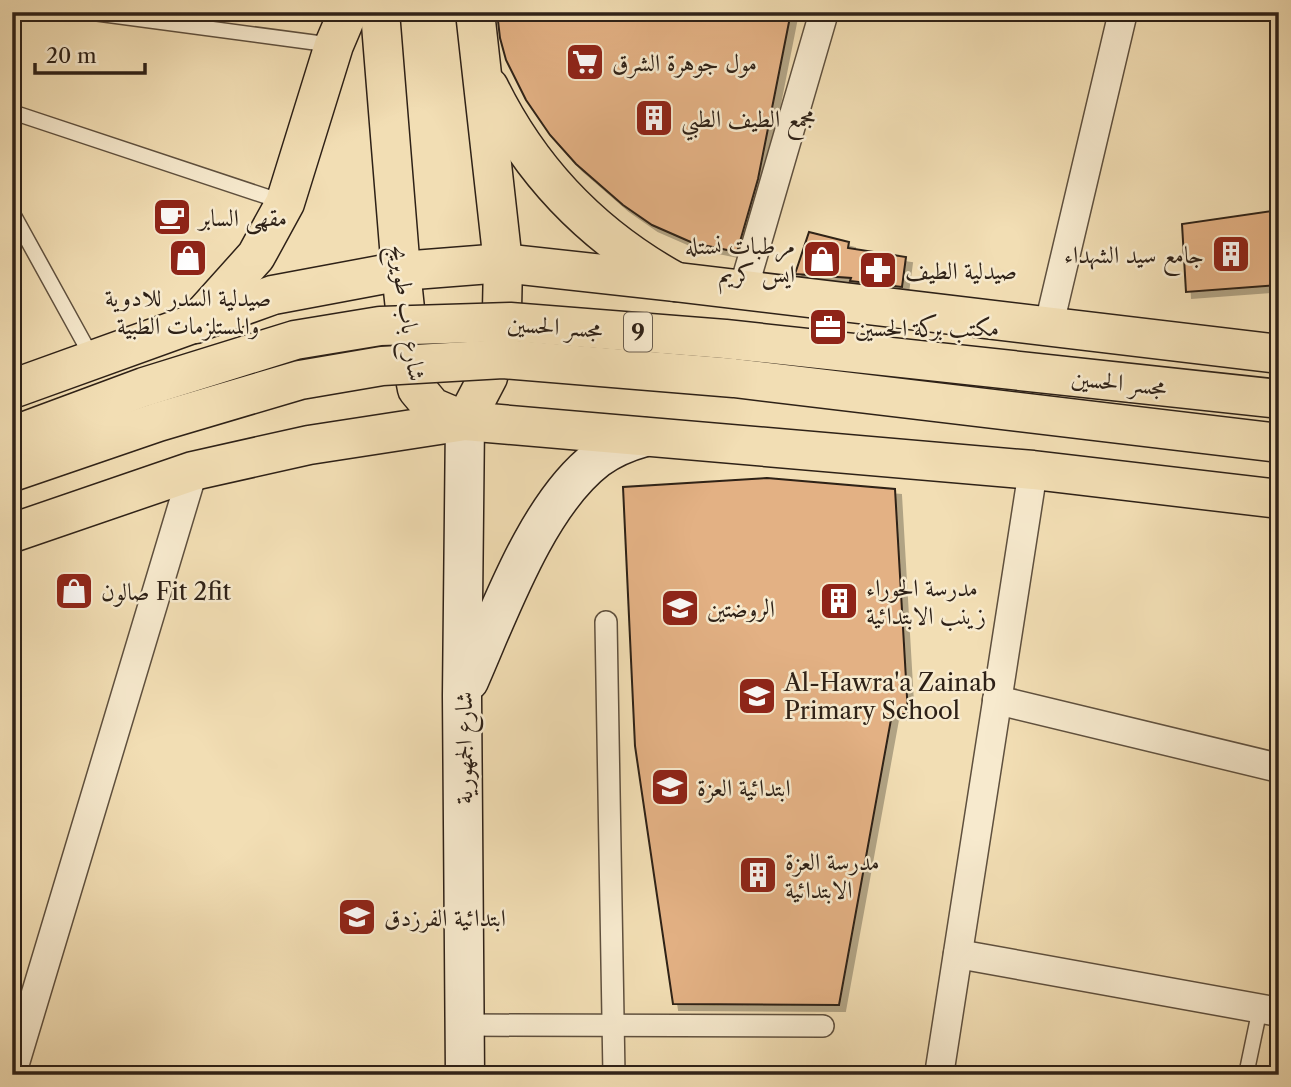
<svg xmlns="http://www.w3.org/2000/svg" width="1291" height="1087" viewBox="0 0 1291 1087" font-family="'Libre Caslon Text',Amiri,serif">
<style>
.building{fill:#e3b184;stroke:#2e2117;stroke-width:2;filter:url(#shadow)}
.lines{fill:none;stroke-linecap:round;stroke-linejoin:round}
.service-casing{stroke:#5f503e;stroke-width:17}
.pedestrian-casing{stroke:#5f503e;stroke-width:24}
.minor-casing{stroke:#5f503e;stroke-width:31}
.secondary-casing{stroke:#2e2117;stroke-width:41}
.primary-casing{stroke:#2e2117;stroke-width:41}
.trunk-casing{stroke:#2e2117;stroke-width:41}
.service{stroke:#f7eace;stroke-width:14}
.pedestrian{stroke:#f7eace;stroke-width:21}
.minor{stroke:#f7eace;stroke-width:28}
.secondary{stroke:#f7eace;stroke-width:38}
.primary{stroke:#f2deb4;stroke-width:38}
.trunk{stroke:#f2deb4;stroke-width:38}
.trunk-bridge-casing{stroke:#2e2117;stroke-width:41;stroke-linecap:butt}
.trunk-bridge{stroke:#f2deb4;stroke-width:38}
.labels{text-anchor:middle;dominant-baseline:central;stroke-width:5;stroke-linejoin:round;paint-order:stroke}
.shield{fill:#f7eace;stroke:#6a5d4e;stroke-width:2}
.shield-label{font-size:23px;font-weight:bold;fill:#2e2117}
.poi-label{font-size:24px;fill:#2e2117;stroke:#f7eace;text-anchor:start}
.street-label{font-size:24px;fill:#2e2117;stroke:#f7eace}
</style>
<defs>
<filter id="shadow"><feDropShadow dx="6" dy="6" stdDeviation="0" flood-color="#0004"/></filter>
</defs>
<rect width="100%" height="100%" fill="#f2deb4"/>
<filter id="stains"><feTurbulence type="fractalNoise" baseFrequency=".00286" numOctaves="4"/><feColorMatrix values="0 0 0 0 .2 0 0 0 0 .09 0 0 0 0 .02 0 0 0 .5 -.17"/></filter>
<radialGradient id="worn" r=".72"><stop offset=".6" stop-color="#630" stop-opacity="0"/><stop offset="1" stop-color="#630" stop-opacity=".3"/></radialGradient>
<g class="building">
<path d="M497 12H791L758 179 737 252 693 243 652 225 623 205 576 164 550 135 526 100 506 60 500 38Z"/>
<path d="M1279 210V285L1186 292 1182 224Z"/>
<path d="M809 232 849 242 848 248 906 257 902 287 850 281 851 278 795 274Z"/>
<path d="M767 478 895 489 908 714H892L839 1005 673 1004 635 746 623 487Z"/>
</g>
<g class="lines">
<defs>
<g id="service">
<path d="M86 12 333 45"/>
<path d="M12 112 283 202"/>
<path d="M12 212 93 359"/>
<path d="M1246 1075 1260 1008"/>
</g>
<g id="pedestrian">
<path d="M606 622 614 1075"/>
<path d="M464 1025 823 1026"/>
</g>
<g id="minor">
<path d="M743 290 824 12"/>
<path d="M1049 325 1123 12"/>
<path d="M997 700 1279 768"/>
<path d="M958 954 1279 1012"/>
<path d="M12 1073 193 471"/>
<path d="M939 1075 1033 470"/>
</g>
<g id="secondary">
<path d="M469 681C499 613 537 505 597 459 612 448 627 442 645 437"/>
<path d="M465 1075 462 696 465 421"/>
</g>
<g id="primary">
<path d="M380 12 401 271 409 347 417 389 432 407 465 421 488 377 502 310 503 263 475 12"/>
<path d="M489 87C530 171 594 237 676 282"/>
<path d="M195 324 256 256 285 203 334 45 348 12"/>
</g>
<g id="trunk">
<path d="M12 389 273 295 401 271 503 263 676 282 1279 354"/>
<path d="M12 533 193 471 309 445 465 421 1033 470 1279 499"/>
</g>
</defs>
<use href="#service" class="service-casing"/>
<use href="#pedestrian" class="pedestrian-casing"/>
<use href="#minor" class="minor-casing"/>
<use href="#secondary" class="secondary-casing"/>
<use href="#primary" class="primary-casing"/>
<use href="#trunk" class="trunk-casing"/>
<use href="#service" class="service"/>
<use href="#pedestrian" class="pedestrian"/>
<use href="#minor" class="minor"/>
<use href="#secondary" class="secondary"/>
<use href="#primary" class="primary"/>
<use href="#trunk" class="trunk"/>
<defs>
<g id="trunk-bridge">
<path d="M12 436 144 387 295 340 380 326 510 322 725 339 1279 399"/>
<path d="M12 472 158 422 300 380 382 366 503 359 734 378 1279 443"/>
</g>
</defs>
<use href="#trunk-bridge" class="trunk-bridge-casing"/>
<use href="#trunk-bridge" class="trunk-bridge"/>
</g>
<defs>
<symbol id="supermarket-square" viewBox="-11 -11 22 22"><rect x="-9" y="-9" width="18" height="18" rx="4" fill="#8f2418" stroke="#f7eace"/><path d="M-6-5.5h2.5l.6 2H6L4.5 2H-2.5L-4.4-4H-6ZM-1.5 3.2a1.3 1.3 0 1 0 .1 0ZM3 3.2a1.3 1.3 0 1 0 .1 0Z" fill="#fff"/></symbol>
<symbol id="building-square" viewBox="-11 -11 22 22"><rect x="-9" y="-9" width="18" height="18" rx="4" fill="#8f2418" stroke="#f7eace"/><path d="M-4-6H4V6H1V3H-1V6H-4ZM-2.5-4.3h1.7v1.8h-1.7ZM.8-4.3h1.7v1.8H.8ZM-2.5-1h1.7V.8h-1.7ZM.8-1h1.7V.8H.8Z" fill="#fff"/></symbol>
<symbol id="cafe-square" viewBox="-11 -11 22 22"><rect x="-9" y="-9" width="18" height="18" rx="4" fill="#8f2418" stroke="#f7eace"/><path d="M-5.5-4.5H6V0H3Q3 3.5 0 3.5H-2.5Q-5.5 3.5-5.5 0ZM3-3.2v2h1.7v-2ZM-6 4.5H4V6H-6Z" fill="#fff"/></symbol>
<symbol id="shop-square" viewBox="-11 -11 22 22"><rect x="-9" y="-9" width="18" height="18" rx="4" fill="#8f2418" stroke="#f7eace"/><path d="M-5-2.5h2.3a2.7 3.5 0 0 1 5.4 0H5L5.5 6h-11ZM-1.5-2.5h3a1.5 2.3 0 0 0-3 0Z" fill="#fff"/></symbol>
<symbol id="pharmacy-square" viewBox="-11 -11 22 22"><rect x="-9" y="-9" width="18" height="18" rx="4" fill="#8f2418" stroke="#f7eace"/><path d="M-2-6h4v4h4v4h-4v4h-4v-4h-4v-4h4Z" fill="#fff"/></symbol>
<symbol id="office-square" viewBox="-11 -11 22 22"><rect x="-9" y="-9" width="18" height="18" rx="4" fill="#8f2418" stroke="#f7eace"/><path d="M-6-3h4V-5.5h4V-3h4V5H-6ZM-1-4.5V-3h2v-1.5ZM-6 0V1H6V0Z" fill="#fff"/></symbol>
<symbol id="school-square" viewBox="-11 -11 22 22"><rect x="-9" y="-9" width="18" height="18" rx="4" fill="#8f2418" stroke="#f7eace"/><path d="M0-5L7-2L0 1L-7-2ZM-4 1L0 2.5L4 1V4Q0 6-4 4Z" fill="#fff"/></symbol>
</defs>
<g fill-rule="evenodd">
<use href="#supermarket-square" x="563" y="40" width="44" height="44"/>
<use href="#building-square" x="632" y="96" width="44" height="44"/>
<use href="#cafe-square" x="150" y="195" width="44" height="44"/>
<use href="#building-square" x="1209" y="232" width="44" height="44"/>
<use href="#shop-square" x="166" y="236" width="44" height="44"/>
<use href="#shop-square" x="800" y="237" width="44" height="44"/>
<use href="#pharmacy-square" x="856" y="248" width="44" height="44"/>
<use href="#office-square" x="806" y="305" width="44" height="44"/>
<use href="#shop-square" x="52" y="569" width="44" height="44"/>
<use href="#building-square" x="817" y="579" width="44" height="44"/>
<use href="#school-square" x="658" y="586" width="44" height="44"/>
<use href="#school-square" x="735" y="674" width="44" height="44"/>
<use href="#school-square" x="648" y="765" width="44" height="44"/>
<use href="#building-square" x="736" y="853" width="44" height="44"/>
<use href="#school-square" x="335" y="895" width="44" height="44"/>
</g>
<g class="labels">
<rect class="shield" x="624" y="312.5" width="28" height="39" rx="5"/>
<g class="shield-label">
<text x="638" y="332">9</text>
</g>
<g class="poi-label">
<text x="612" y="62">مول جوهرة الشرق</text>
<text x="681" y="118">مجمع الطيف الطبي</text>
<text x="199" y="217">مقهى السابر</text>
<text x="795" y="245" text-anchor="end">مرطبات نستله<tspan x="795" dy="28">ايس كريم</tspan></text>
<text x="1204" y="254" text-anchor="end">جامع سيد الشهداء</text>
<text x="905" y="270">صيدلية الطيف</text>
<text x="188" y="297" text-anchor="middle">صيدلية السدر للادوية<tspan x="188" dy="28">والمستلزمات الطبية</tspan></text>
<text x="855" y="327">مكتب بركة الحسين</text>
<text x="866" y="587">مدرسة الحوراء<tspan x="866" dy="28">زينب الابتدائية</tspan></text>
<text x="101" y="591">صالون Fit 2fit</text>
<text x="707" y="608">الروضتين</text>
<text x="784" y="682">Al-Hawra'a Zainab<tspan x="784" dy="28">Primary School</tspan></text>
<text x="697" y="787">ابتدائية العزة</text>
<text x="785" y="861">مدرسة العزة<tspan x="785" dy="28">الابتدائية</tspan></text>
<text x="384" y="917">ابتدائية الفرزدق</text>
</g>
<g class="street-label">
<text transform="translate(408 313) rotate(82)">شارع باب طويريج</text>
<text transform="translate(555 326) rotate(4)">مجسر الحسين</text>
<text transform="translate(1119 382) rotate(6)">مجسر الحسين</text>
<text transform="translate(463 748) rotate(-90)">شارع الجمهورية</text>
</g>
</g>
<rect width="1291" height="1087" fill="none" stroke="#f2deb4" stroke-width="42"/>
<rect x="14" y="14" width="1263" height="1059" fill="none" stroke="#2e2117" stroke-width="3.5"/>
<rect x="21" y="21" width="1249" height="1045" fill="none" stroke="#2e2117" stroke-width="2"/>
<path d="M35 63v10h110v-10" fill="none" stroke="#2e2117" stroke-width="3.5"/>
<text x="46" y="63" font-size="21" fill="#2e2117" stroke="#f7eace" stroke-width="5" paint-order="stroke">20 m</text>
<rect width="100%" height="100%" filter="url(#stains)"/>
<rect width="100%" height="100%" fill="url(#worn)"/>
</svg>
